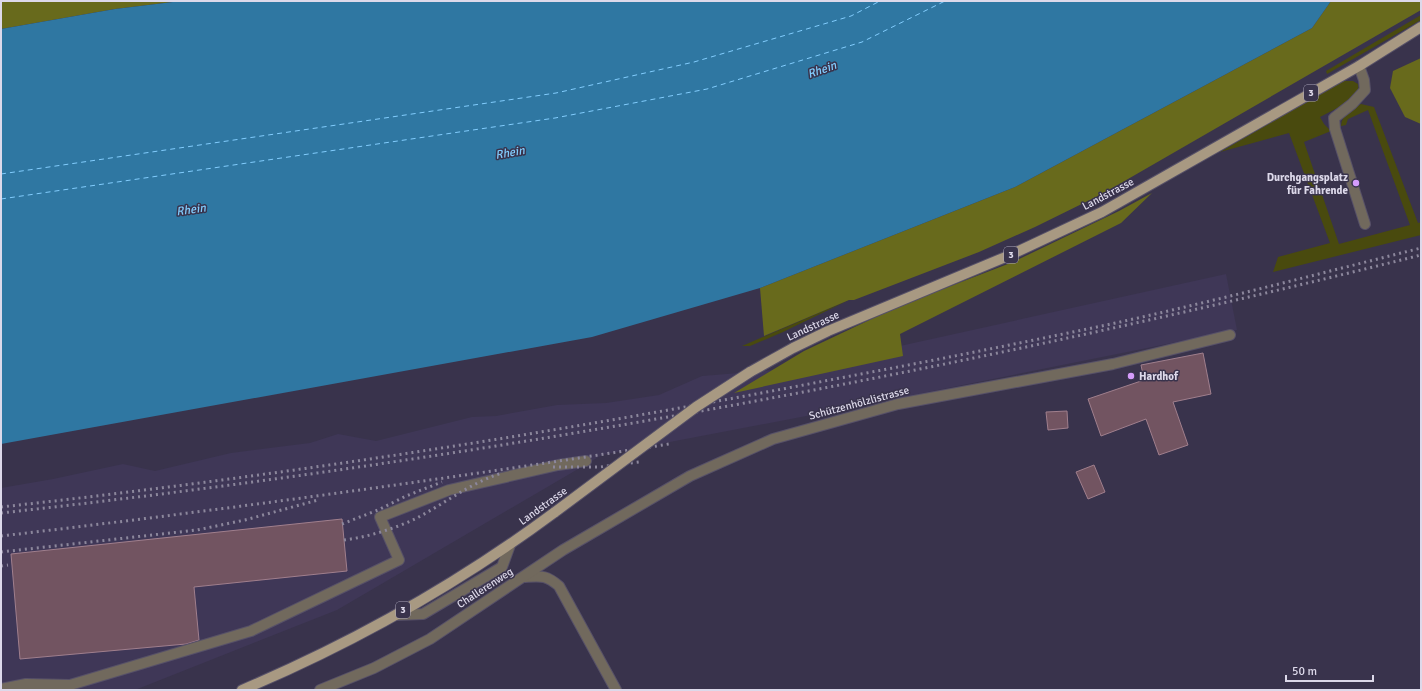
<svg xmlns="http://www.w3.org/2000/svg" width="1422" height="691" viewBox="0 0 1422 691" font-family="Signika,sans-serif">
<style>
.built{fill:#3f3757}
.green{fill:#494a0e}
.forest{fill:#686a1c}
.water{fill:#2f77a2}
.lines{fill:none;stroke-linecap:round;stroke-linejoin:round}
.ferry{stroke:#82cdfe;stroke-width:1;stroke-dasharray:5 4;stroke-linecap:butt}
.building{fill:#725461;stroke:#a07f8d}
.minor-casing{stroke:#575168;stroke-width:12}
.major-casing{stroke:#575168;stroke-width:12}
.minor{stroke:#71695d;stroke-width:10}
.major{stroke:#a89982;stroke-width:10}
.rail{stroke:#8c879c;stroke-width:3;stroke-dasharray:2 4;stroke-linecap:butt}
.major-bridge-casing{stroke:#575168;stroke-width:12;stroke-linecap:butt}
.major-bridge{stroke:#a89982;stroke-width:10}
.poi-dot{fill:#d59cfb;stroke:#39334c;stroke-width:1.5}
.labels{text-anchor:middle;dominant-baseline:central;stroke-width:3;stroke-linejoin:round;paint-order:stroke}
.shield{fill:#39334c;stroke:#aca7bb;stroke-width:1}
.shield-label{font-size:10px;font-weight:bold;fill:#ddd9ea}
.poi-label{font-size:11px;font-weight:bold;fill:#ddd9ea;stroke:#39334c;text-anchor:end}
.street-label{font-size:11px;fill:#ddd9ea;stroke:#39334c}
.water-label{font-size:12px;font-style:italic;fill:#82cdfe;stroke:#39334c}
</style>
<rect width="100%" height="100%" fill="#39334c"/>
<path class="built" d="M1226 274 1237 330 853 407 602 455 337 610 135 690H1V488L53 479 123 464 155 471 231 453 310 443 338 434 376 441 472 417 496 416 557 405 606 403 659 395 702 376 800 368Z"/>
<g class="green">
<path d="M1421 15V20L1327 74 1326 71Z"/>
<path d="M1343 81H1353L1358 84 1359 92 1349 102 1320 117 1324 124 1331 131 1304 142 1339 244 1410 225 1368 110 1348 119 1346 125 1341 126C1342 114 1351 110 1361 104L1374 107 1418 223 1421 222V235L1273 272 1278 257 1330 243 1289 133 1220 152 1316 96Z"/>
<path d="M849 300 783 332 750 346H742Z"/>
</g>
<g class="forest">
<path d="M1 1H181L115 9 1 29Z"/>
<path d="M1331 1H1421V10L1102 194 1035 227 979 252 854 300H849L764 336 760 288 1015 187 1312 28Z"/>
<path d="M1421 58V124L1405 117 1390 88 1393 71Z"/>
<path d="M1152 193 1121 223 900 334 903 356 734 393 804 351 899 306 1013 262 1119 211Z"/>
</g>
<path class="water" d="M181 1H1331L1312 28 1015 187 760 288 592 337 1 444V29L115 9Z"/>
<g class="lines">
<g class="ferry">
<path d="M1 174 556 93 694 62 851 16 880 1"/>
<path d="M1 199 555 118 707 89 862 42 945 1"/>
</g>
</g>
<g class="building">
<path d="M1203 353 1211 394 1173 402 1188 445 1159 455 1146 419 1101 436 1088 399 1144 380 1141 365Z"/>
<path d="M1067 411 1068 428 1048 430 1046 412Z"/>
<path d="M1094 465 1105 492 1088 499 1076 472Z"/>
<path d="M342 519 347 571 194 587 199 640 186 644 20 659 11 554Z"/>
</g>
<g class="lines">
<defs>
<g id="minor">
<path d="M1359 66 1364 80 1365 90 1352 104 1334 118 1335 129 1365 224"/>
<path d="M525 577C542 576 546 575 559 586L616 690"/>
<path d="M396 615 423 614 502 567 510 545"/>
<path d="M1 689 26 684 70 685 251 631 399 560 380 517 449 490 558 465 586 461"/>
<path d="M320 690 374 668 430 639 563 550 690 476 773 439 898 404 1113 364 1230 335"/>
</g>
<g id="major">
<path d="M750 372 793 348 828 331 1008 256 1102 212 1359 66 1421 27"/>
<path d="M242 690C353 643 458 584 555 512"/>
</g>
</defs>
<use href="#minor" class="minor-casing"/>
<use href="#major" class="major-casing"/>
<use href="#minor" class="minor"/>
<use href="#major" class="major"/>
<g class="rail">
<path d="M553 467H600L639 462"/>
<path d="M1 507C282 476 562 432 840 378 931 361 1021 343 1111 324 1215 301 1318 274 1421 248"/>
<path d="M1 513C480 460 954 373 1421 255"/>
<path d="M342 524 378 510 406 496 442 482"/>
<path d="M1 536C224 510 447 479 669 444"/>
<path d="M344 540C368 537 393 529 415 519 444 504 470 483 502 473"/>
<path d="M1 552 197 530 245 520 318 500"/>
<path d="M1 566 8 565"/>
</g>
<defs>
<path id="major-bridge" d="M555 512 696 407 750 372"/>
</defs>
<use href="#major-bridge" class="major-bridge-casing"/>
<use href="#major-bridge" class="major-bridge"/>
</g>
<g class="poi-dot">
<circle cx="1356" cy="183" r="4"/>
<circle cx="1131" cy="376" r="4"/>
</g>
<g class="labels">
<g class="shield">
<rect x="1304" y="85" width="14" height="16" rx="3"/>
<rect x="1004" y="247" width="14" height="16" rx="3"/>
<rect x="396" y="602" width="14" height="16" rx="3"/>
</g>
<g class="shield-label">
<text x="1311" y="93">3</text>
<text x="1011" y="255">3</text>
<text x="403" y="610">3</text>
</g>
<g class="poi-label">
<text x="1348" y="177">Durchgangsplatz<tspan x="1348" dy="13">für Fahrende</tspan></text>
<text x="1139" y="376" text-anchor="start">Hardhof</text>
</g>
<g class="street-label">
<text transform="translate(1108 194) rotate(-28)">Landstrasse</text>
<text transform="translate(813 326) rotate(-25)">Landstrasse</text>
<text transform="translate(859 403) rotate(-15)">Schützenhölzlistrasse</text>
<text transform="translate(543 506) rotate(-36)">Landstrasse</text>
<text transform="translate(485 588) rotate(-33)">Challerenweg</text>
</g>
<g class="water-label">
<text transform="translate(822 70) rotate(-20)">Rhein</text>
<text transform="translate(510 153) rotate(-10)">Rhein</text>
<text transform="translate(191 210) rotate(-8)">Rhein</text>
</g>
</g>
<rect width="1422" height="691" fill="none" stroke="#ddd9ea" stroke-width="4"/>
<path d="M1286 675v6h87v-6" fill="none" stroke="#ddd9ea" stroke-width="2"/>
<text x="1292" y="675" font-size="12" fill="#ddd9ea" stroke="#39334c" stroke-width="3" paint-order="stroke">50 m</text>
</svg>
